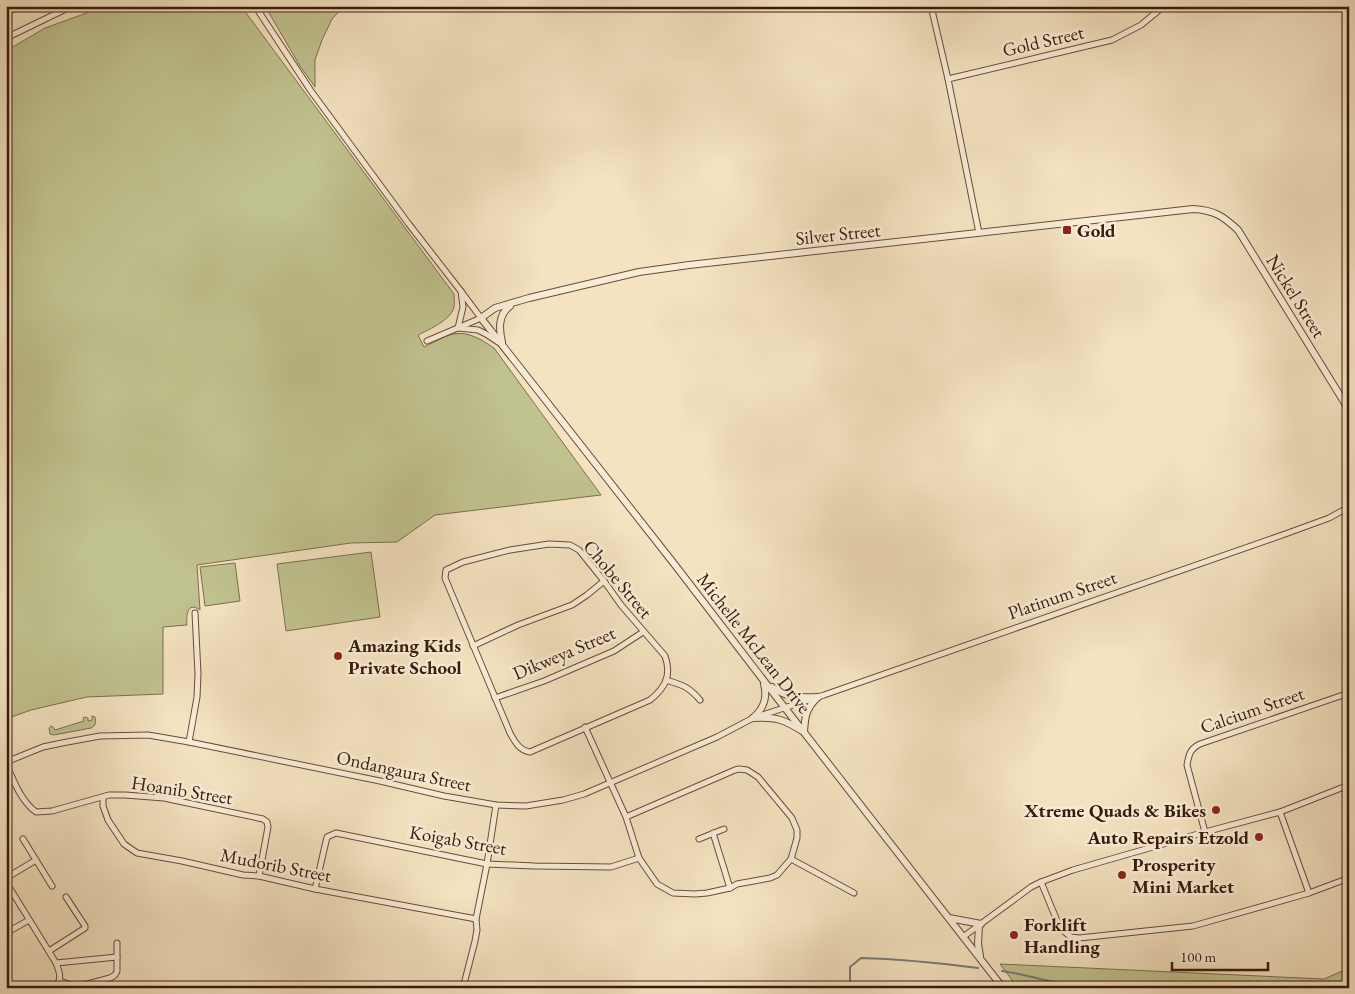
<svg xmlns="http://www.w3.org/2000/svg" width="1355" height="994" viewBox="0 0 1355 994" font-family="'EB Garamond',serif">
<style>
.green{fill:#c0c28f;stroke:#7e6e4e}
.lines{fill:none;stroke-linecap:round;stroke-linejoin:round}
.stream{stroke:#797a77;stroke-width:2}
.minor-casing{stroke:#694c39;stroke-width:7}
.tertiary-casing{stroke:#694c39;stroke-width:8}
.minor{stroke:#f8ecd6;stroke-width:5}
.tertiary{stroke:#f8ecd6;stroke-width:6}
.rail-casing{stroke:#3b1a0c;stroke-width:4}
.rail{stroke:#f8ecd6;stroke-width:2;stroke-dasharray:5.5;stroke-linecap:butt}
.poi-dot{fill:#8f2418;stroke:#f8ecd6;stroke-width:2}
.labels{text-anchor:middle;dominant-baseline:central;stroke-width:5;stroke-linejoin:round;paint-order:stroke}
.street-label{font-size:19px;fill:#3b1a0c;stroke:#f8ecd6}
.poi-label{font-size:19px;font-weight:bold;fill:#3b1a0c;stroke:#f8ecd6;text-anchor:start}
</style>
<rect width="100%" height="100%" fill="#f4e2c0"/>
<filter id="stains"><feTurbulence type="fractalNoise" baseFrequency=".004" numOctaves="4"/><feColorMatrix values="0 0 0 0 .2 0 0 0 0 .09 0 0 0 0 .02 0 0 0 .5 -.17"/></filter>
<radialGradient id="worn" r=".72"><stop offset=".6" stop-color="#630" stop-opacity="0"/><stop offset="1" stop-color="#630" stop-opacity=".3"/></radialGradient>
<g class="green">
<path d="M106 6H241L454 294C454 298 455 303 454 307 451 320 430 329 418 335L424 347C433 343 444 336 453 334 469 331 482 340 494 348L601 495 435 515 397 542 351 543 197 565 200 610C187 601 186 616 187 625L163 627V694L87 697 31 710 6 719V51L45 28Z"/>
<path d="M265 6H344L332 19 322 40 315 60V87L300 66Z"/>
<path d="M371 552 380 617 286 631 277 564Z"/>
<path d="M235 563 240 601 205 606 200 567Z"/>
<path d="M92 716 95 717C96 722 96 726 91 728L54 735 50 734 49 728 51 726 53 727 55 730 84 721 83 718 85 717 88 718V721L92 720Z"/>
<path d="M1000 964 1324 979 1349 968V988H1018Z"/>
</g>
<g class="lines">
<g class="stream">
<path d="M1002 971 1019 974 1071 986 1098 988"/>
<path d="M561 988H564"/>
<path d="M850 988V967L861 958C900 959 939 963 978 968"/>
<path d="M1107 988 1193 984 1206 988"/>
</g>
<defs>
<g id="minor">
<path d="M255 6 311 91 408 223 460 290 481 318 427 341"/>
<path d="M931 6 948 79 979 233"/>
<path d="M6 38 72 6"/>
<path d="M948 79 1112 40 1141 25 1164 6"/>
<path d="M461 291 463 307 458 328 478 330 486 334 498 342"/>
<path d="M549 544 570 545 579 550 604 581 621 605 665 656C672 676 665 688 650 700L530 752C519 750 515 742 510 733L445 578 446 570 463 562 510 550Z"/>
<path d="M473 646 518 625 572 605 587 595 604 581"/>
<path d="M666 680C683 685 689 687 700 700"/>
<path d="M495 698 544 681 614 651 643 632"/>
<path d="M585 727 626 817 639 858 657 884 673 893 695 894 707 893 730 888 737 884 770 878 777 875 791 859 797 838V830L792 818 758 777 747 770 739 769 735 770 626 817"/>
<path d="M189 742 197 697 198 674 195 613"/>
<path d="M6 762 43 747 62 743 100 736 148 735 189 742 380 781 444 796 496 805 526 806 563 800 584 794 717 737 753 718 824 695 1288 533 1329 518 1349 507"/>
<path d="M6 763C13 780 21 801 36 812L52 811 109 795H125L164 798 263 819 267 822 268 827 259 876"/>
<path d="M103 797V806L108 820 124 844 137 853 182 861 243 875 259 876 315 889 476 919"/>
<path d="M1280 812 1309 893"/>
<path d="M1205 832 1187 765C1189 754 1190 749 1200 744L1349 693"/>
<path d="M713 833 730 888"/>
<path d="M23 839 52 886"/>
<path d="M699 839 724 829"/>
<path d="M791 859 854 893"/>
<path d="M6 878 36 860"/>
<path d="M6 882 56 963C60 973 63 981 53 988"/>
<path d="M1041 882 1060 928 1071 937 1079 938 1193 926 1309 893 1349 878"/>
<path d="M315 889 327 837 336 833 487 864 535 866 611 867 639 858"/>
<path d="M6 933 29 920"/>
<path d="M963 937 1031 887 1041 882 1073 870 1205 832 1280 812 1349 785"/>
<path d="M49 951 85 928V926L66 897"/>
<path d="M56 963 117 957"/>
<path d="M60 981 73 986H80L110 978 115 975 117 971V943"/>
<path d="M463 988 475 941 477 930 476 919 487 864 496 805"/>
</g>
<g id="tertiary">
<path d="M502 342C499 329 498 315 510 306"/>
<path d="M772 687C786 698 801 698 818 697"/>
<path d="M753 718C777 717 783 719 804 732 805 716 806 708 818 697"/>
<path d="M753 718C763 709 768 699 764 684"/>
<path d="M949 918 981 924"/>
<path d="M979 925 978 944 980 956"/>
<path d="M1003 988 764 681 675 565 481 318 495 308 529 298 639 272 689 265 1193 209C1214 210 1223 216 1238 230L1349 410"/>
</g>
</defs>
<use href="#minor" class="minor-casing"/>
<use href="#tertiary" class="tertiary-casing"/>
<use href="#minor" class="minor"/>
<use href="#tertiary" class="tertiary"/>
<defs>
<path id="rail" d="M6 15 20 6"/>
</defs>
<use href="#rail" class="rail-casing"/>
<use href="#rail" class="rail"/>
</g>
<g class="poi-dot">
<rect x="1062" y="225" width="10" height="10" rx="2.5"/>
<circle cx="338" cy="656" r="5"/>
<circle cx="1216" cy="810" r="5"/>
<circle cx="1259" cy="837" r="5"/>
<circle cx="1122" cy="875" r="5"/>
<circle cx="1014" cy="935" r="5"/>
</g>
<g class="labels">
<g class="street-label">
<text transform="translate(1043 41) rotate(-13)">Gold Street</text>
<text transform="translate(838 234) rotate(-6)">Silver Street</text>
<text transform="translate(1296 296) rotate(58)">Nickel Street</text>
<text transform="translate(618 579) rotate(50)">Chobe Street</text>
<text transform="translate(1062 595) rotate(-19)">Platinum Street</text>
<text transform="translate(754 643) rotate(52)">Michelle McLean Drive</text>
<text transform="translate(564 653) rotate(-23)">Dikweya Street</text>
<text transform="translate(1252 710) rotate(-19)">Calcium Street</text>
<text transform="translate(404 771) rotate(12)">Ondangaura Street</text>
<text transform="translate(182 790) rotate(9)">Hoanib Street</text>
<text transform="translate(458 840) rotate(10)">Koigab Street</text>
<text transform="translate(276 865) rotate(11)">Mudorib Street</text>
</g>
<g class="poi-label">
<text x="1077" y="230">Gold</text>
<text x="348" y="645">Amazing Kids<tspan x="348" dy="22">Private School</tspan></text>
<text x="1206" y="810" text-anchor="end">Xtreme Quads &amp; Bikes</text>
<text x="1249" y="837" text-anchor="end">Auto Repairs Etzold</text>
<text x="1132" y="864">Prosperity<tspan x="1132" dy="22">Mini Market</tspan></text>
<text x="1024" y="924">Forklift<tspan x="1024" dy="22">Handling</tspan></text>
</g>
</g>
<rect width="1355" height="994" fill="none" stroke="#f4e2c0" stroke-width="25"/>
<rect x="8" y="8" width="1340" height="979" fill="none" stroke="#3b1a0c" stroke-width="2.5"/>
<rect x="12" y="12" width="1330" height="969" fill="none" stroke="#3b1a0c"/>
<path d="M1172 962v8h96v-8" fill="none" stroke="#3b1a0c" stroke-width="2.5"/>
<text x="1180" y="962" font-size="15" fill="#3b1a0c" stroke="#f8ecd6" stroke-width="4" paint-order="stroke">100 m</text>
<rect width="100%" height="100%" filter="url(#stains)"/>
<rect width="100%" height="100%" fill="url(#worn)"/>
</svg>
